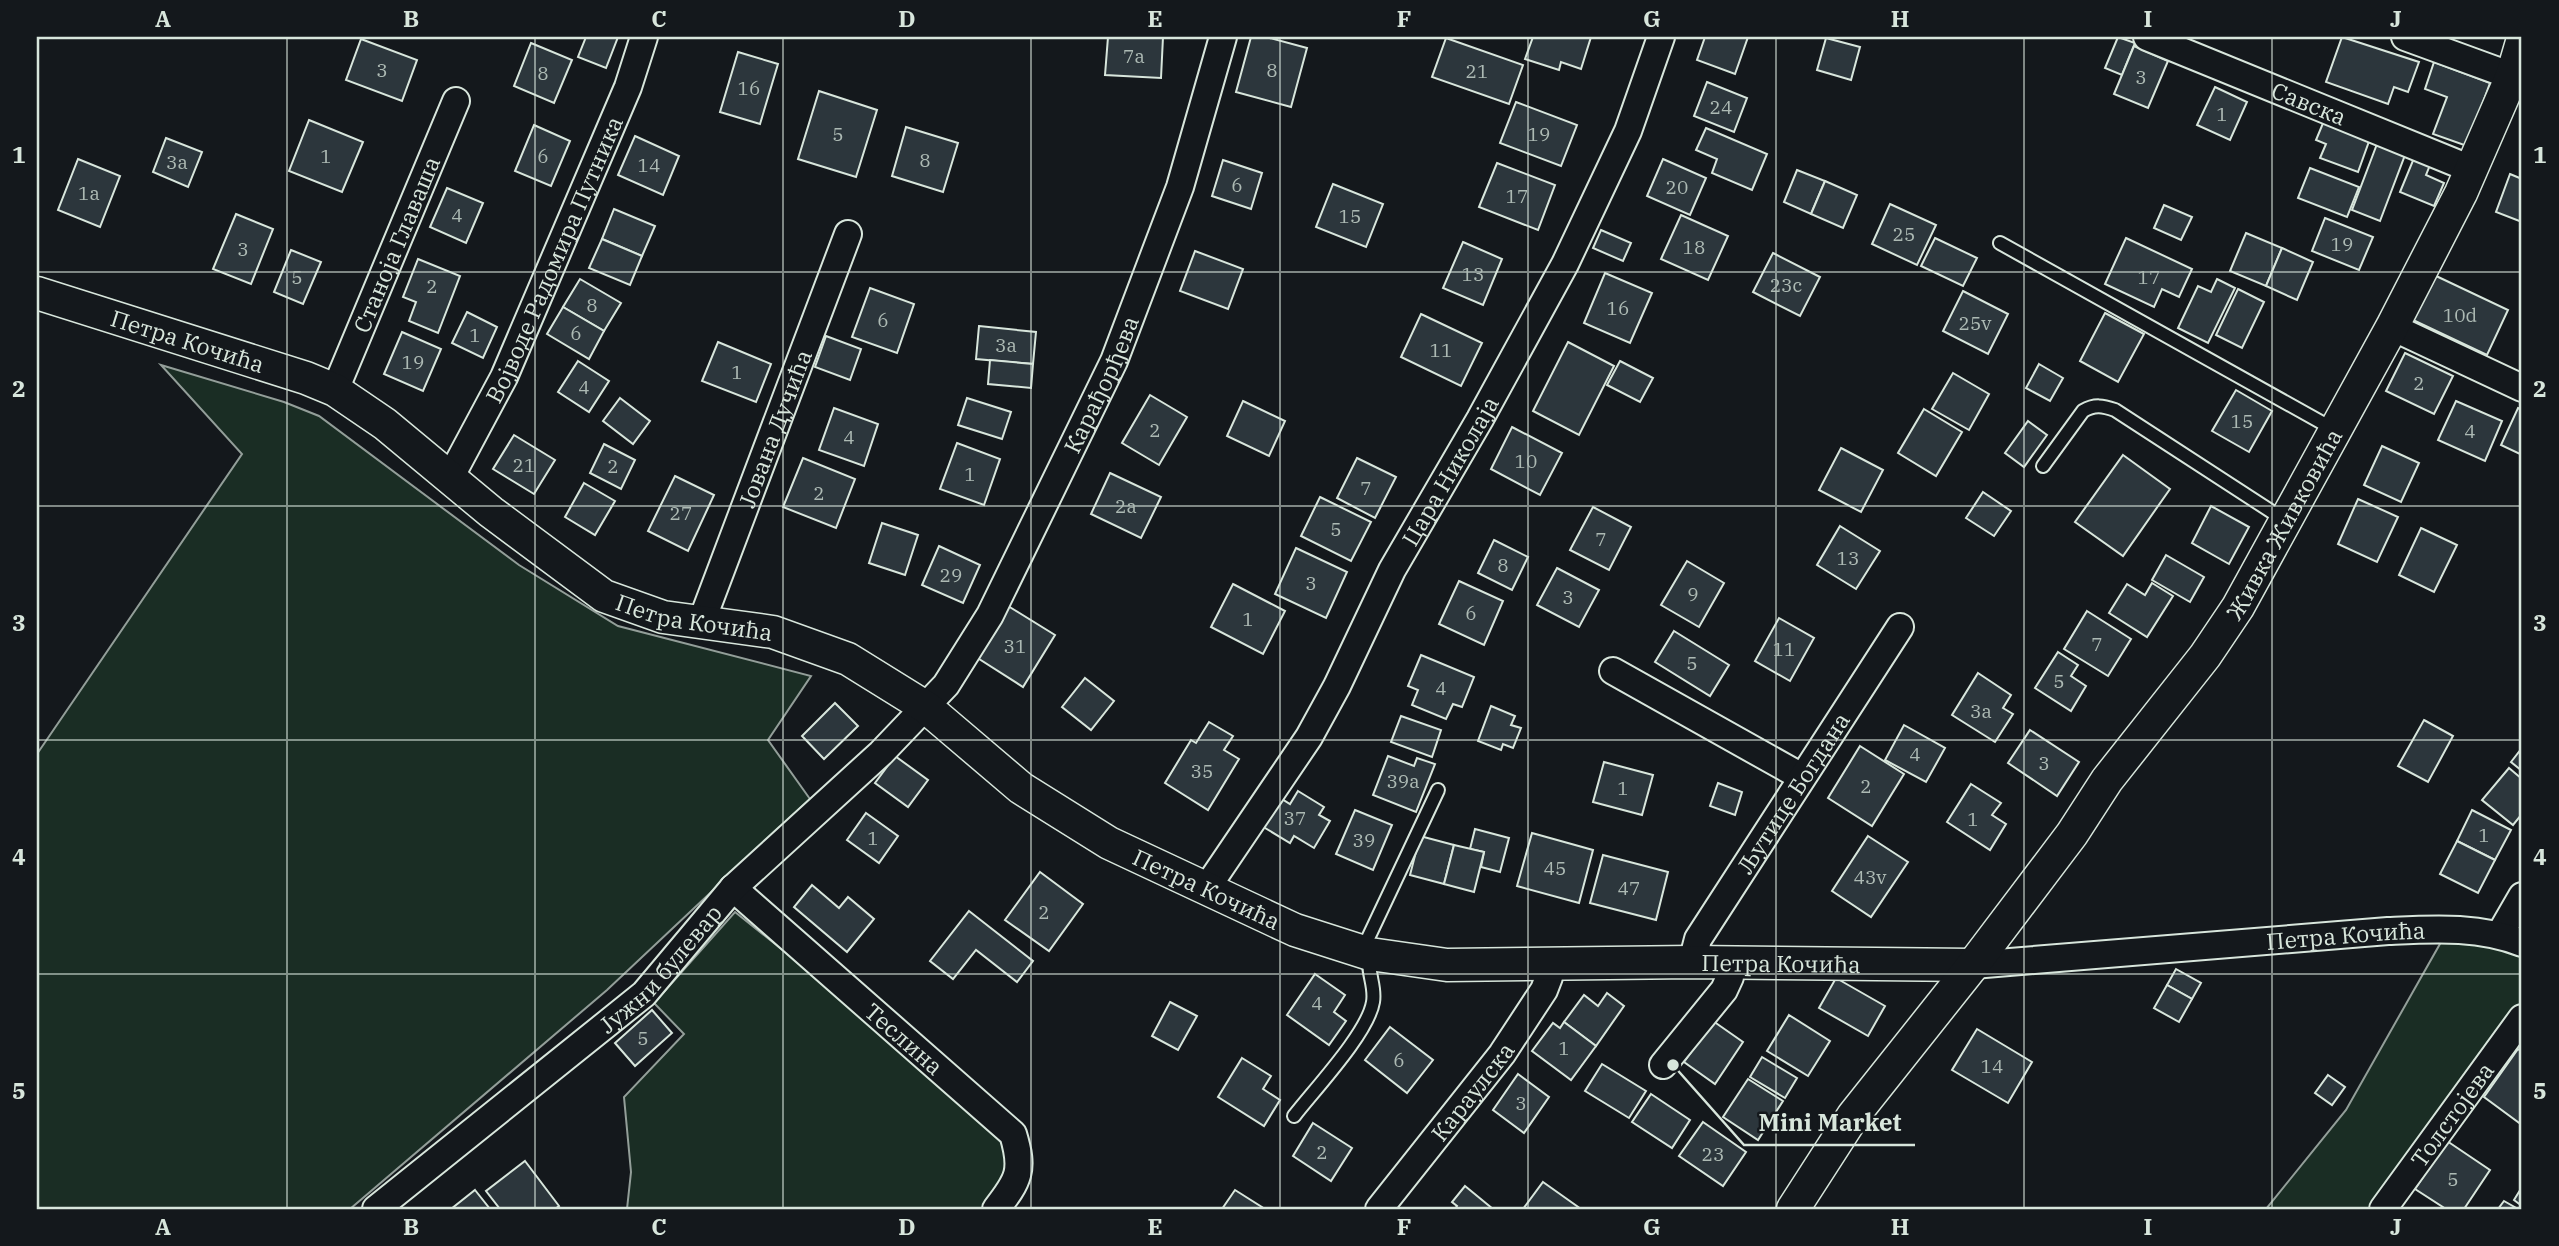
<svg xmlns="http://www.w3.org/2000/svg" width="2559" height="1246" viewBox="0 0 2559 1246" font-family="'IBM Plex Serif',serif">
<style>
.green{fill:#1a2d24;stroke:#939e99;stroke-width:2}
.building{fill:#2c363c;stroke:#d8e6dc;stroke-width:2}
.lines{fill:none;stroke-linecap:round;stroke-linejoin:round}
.service-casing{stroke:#d8e6dc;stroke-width:16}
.minor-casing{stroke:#d8e6dc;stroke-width:30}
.tertiary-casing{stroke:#d8e6dc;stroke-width:35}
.service{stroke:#14181c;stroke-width:12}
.minor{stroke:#14181c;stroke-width:26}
.tertiary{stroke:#14181c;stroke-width:32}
.grid{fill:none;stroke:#d8e6dc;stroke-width:2;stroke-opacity:0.55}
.labels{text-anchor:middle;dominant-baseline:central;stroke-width:5;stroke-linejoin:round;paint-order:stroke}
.number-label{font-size:19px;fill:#adbab4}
.street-label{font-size:23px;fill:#d8e6dc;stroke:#14181c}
.leader{fill:none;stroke:#d8e6dc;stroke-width:2.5}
.callout-dot{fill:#d8e6dc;stroke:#14181c;stroke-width:2.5}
.callout-label{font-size:24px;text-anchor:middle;font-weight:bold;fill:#d8e6dc;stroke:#14181c;stroke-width:5;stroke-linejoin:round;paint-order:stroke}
.neatline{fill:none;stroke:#d8e6dc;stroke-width:2.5}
.grid-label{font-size:23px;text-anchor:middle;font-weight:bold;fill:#d8e6dc}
</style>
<rect width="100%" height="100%" fill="#14181c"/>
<g class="green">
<path d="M161 365 284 402 319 416 519 565 618 626 811 676 768 740 810 799 607 990 350 1209H37V754L242 454Z"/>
<path d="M735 912 1013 1134 996 1209H627L631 1172 624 1097 684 1034 654 1003Z"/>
<path d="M2449 928 2522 943V1017L2378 1209H2266L2346 1110Z"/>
</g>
<g class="building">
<path d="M586 37H618L606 68 578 57Z"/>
<path d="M1108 37H1163L1161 78 1105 75Z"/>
<path d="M1251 37H1266L1307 48 1291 107 1236 92Z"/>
<path d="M1533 37H1591L1581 69 1561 62 1559 70 1525 59Z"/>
<path d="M1705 37H1748L1735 74 1697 60Z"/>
<path d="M2118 37 2135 43 2122 75 2105 68Z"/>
<path d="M2342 37 2419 62 2408 92 2394 87 2388 104 2326 82Z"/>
<path d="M1446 38 1523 65 1509 104 1432 77Z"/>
<path d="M1826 38 1860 47 1851 80 1817 70Z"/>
<path d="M361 39 417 60 402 101 346 80Z"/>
<path d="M531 43 572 60 554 103 514 86Z"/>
<path d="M2134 46 2168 61 2148 108 2114 94Z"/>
<path d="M738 52 778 64 760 124 720 112Z"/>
<path d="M2434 62 2490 83 2467 146 2433 134 2447 97 2425 89Z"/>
<path d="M1707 82 1747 98 1734 132 1694 116Z"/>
<path d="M2215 87 2247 102 2230 140 2197 125Z"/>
<path d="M819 91 877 110 856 177 798 159Z"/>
<path d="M1516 102 1577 125 1561 166 1500 143Z"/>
<path d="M2326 116 2372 133 2358 172 2320 158 2326 144 2316 140Z"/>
<path d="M309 120 363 142 342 192 289 171Z"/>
<path d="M534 125 570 141 551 186 515 171Z"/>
<path d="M906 127 958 143 943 192 892 176Z"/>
<path d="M1706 128 1767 154 1752 190 1712 173 1717 159 1696 150Z"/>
<path d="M635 136 679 156 663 195 618 175Z"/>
<path d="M166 138 202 152 188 187 153 172Z"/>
<path d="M2377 144 2405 155 2380 221 2352 210Z"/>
<path d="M2414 158 2430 165 2426 175 2444 183 2434 206 2400 192Z"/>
<path d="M78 159 120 176 100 227 58 210Z"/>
<path d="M1663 159 1706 178 1690 215 1647 196Z"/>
<path d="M1223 160 1262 173 1251 209 1212 196Z"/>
<path d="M1497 163 1555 185 1538 230 1479 207Z"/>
<path d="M2310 168 2359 187 2347 217 2298 198Z"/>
<path d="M1797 170 1825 181 1811 214 1784 202Z"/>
<path d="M2510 174 2522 179V222L2496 212Z"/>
<path d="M1825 181 1857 195 1843 228 1811 214Z"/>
<path d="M1333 184 1383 204 1366 247 1316 227Z"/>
<path d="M447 188 483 203 466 243 430 227Z"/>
<path d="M1890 204 1936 225 1917 265 1872 244Z"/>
<path d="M2164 205 2192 217 2181 240 2154 228Z"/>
<path d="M614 209 655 226 642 256 602 239Z"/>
<path d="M236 214 273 229 251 284 213 269Z"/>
<path d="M1681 215 1728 236 1708 280 1661 259Z"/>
<path d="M2325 218 2373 237 2359 270 2312 251Z"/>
<path d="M1601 230 1631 243 1623 261 1593 248Z"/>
<path d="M2246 233 2282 248 2266 286 2230 271Z"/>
<path d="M1935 238 1977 258 1963 286 1921 266Z"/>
<path d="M2126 238 2192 269 2179 297 2162 289 2154 307 2105 284Z"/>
<path d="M602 239 642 256 630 285 589 268Z"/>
<path d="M1463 242 1502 259 1483 305 1443 288Z"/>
<path d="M2282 248 2313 262 2297 300 2266 286Z"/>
<path d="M291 250 321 262 303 304 274 292Z"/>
<path d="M1195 251 1243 269 1228 309 1180 291Z"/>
<path d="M1773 253 1820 277 1800 316 1753 292Z"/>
<path d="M418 259 460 276 438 333 409 321 416 302 403 297Z"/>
<path d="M1605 273 1652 293 1630 343 1584 323Z"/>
<path d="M2434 275 2508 310 2487 355 2413 320Z"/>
<path d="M580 279 621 303 604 331 563 307Z"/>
<path d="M2217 279 2235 288 2208 343 2178 328 2198 286 2211 292Z"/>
<path d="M870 288 914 304 897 353 852 337Z"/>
<path d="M2238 289 2264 302 2242 348 2216 335Z"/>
<path d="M1963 291 2008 314 1988 354 1943 331Z"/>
<path d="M563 307 604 331 589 359 547 334Z"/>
<path d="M467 312 497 327 483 358 452 343Z"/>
<path d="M2105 313 2144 334 2118 382 2080 361Z"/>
<path d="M1421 314 1482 343 1461 386 1401 357Z"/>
<path d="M979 326 1036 332 1033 364 976 359Z"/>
<path d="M402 332 441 349 423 391 384 374Z"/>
<path d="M826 336 861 349 850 380 815 367Z"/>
<path d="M718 342 771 364 756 402 702 381Z"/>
<path d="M1568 342 1614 366 1579 435 1533 411Z"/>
<path d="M2405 353 2453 376 2434 414 2386 391Z"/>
<path d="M990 360 1033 364 1031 388 988 384Z"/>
<path d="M578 361 609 381 589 412 558 392Z"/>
<path d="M1620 361 1653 378 1640 402 1607 385Z"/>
<path d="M2039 364 2063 378 2050 401 2026 388Z"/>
<path d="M1953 373 1989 394 1969 430 1932 409Z"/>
<path d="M2236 390 2272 411 2249 452 2212 431Z"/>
<path d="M1150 395 1187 417 1159 465 1122 443Z"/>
<path d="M620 398 650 421 633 444 603 421Z"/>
<path d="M967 398 1011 412 1002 439 958 425Z"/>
<path d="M1243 401 1285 421 1269 456 1227 436Z"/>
<path d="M2456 401 2502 421 2485 461 2438 440Z"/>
<path d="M834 408 878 424 864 466 819 450Z"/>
<path d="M2518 408 2522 410V455L2501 445Z"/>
<path d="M1924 409 1962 432 1936 476 1898 453Z"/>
<path d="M2028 421 2047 435 2024 467 2005 453Z"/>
<path d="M1512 427 1562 453 1540 495 1491 469Z"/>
<path d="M514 435 555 460 534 494 493 469Z"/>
<path d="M957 443 1000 459 984 505 940 489Z"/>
<path d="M604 444 635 460 621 489 590 473Z"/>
<path d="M2382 446 2419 463 2401 502 2364 485Z"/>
<path d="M1841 448 1883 470 1861 512 1819 490Z"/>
<path d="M2123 455 2170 489 2123 556 2075 522Z"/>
<path d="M803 458 855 479 836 528 783 507Z"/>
<path d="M1357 458 1396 477 1375 518 1337 498Z"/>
<path d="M1110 473 1161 497 1141 538 1091 514Z"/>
<path d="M675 476 714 495 688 551 648 531Z"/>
<path d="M584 483 615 501 595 535 565 517Z"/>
<path d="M1983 492 2011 511 1994 536 1966 518Z"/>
<path d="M1320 497 1371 522 1351 561 1301 536Z"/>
<path d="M2358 499 2398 517 2377 562 2338 544Z"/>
<path d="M2211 506 2249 527 2229 564 2192 543Z"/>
<path d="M1593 507 1631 527 1609 570 1570 550Z"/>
<path d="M882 523 918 535 905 575 869 563Z"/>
<path d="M1840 526 1880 551 1856 589 1817 565Z"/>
<path d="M2421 528 2457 545 2434 592 2399 575Z"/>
<path d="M1494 540 1528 557 1512 590 1478 573Z"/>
<path d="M939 546 980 565 963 603 922 585Z"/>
<path d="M1296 548 1347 572 1326 618 1275 594Z"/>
<path d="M2166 555 2204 577 2190 602 2152 580Z"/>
<path d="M1687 561 1724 583 1699 627 1661 605Z"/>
<path d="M1557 568 1599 590 1579 627 1537 605Z"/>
<path d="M1459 581 1503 601 1484 645 1439 624Z"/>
<path d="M2152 583 2173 596 2147 637 2109 613 2127 584 2145 595Z"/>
<path d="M1233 584 1285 611 1263 654 1211 627Z"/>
<path d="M1008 606 1055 635 1023 687 976 657Z"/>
<path d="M2087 611 2131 639 2108 676 2064 649Z"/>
<path d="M1779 618 1814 638 1790 681 1755 661Z"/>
<path d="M1674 631 1729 665 1710 696 1655 662Z"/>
<path d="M2058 652 2078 665 2071 676 2086 686 2071 711 2035 688Z"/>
<path d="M1421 655 1474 677 1462 707 1453 704 1446 719 1412 705 1418 690 1408 686Z"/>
<path d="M1978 673 2011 695 2003 708 2013 714 1995 742 1952 715Z"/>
<path d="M1085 678 1114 701 1091 730 1062 707Z"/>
<path d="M835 703 858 726 824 759 802 736Z"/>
<path d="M1491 706 1515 716 1511 725 1521 728 1513 748 1503 744 1501 750 1478 741Z"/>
<path d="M1401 716 1441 730 1432 757 1391 742Z"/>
<path d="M2424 720 2453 736 2428 782 2398 766Z"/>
<path d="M1209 722 1233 736 1224 750 1239 759 1208 810 1165 783 1191 740 1196 743Z"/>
<path d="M1904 725 1945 748 1926 782 1885 760Z"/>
<path d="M2030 730 2079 762 2057 796 2008 763Z"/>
<path d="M1860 746 1904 774 1872 826 1828 798Z"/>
<path d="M2522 748V771L2511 762Z"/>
<path d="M895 756 928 780 908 807 875 783Z"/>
<path d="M1388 756 1414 766 1417 758 1435 764 1416 812 1373 795Z"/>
<path d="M1604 762 1653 775 1642 815 1593 802Z"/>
<path d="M2509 768 2522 779V814L2513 825 2482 800Z"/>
<path d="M1718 783 1742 792 1735 815 1710 806Z"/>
<path d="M1971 784 2001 803 1992 815 2006 824 1990 850 1947 822Z"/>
<path d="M1298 791 1324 807 1319 815 1330 821 1314 848 1294 836 1290 843 1260 825 1277 796 1290 804Z"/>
<path d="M1355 810 1392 825 1373 870 1336 854Z"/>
<path d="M2472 810 2511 830 2495 860 2457 841Z"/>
<path d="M866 813 898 836 879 863 847 840Z"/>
<path d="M1475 829 1509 838 1500 872 1481 867 1484 852 1470 849Z"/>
<path d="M1532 833 1593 850 1579 903 1517 886Z"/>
<path d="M1420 836 1454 845 1444 884 1410 875Z"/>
<path d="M1868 836 1908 862 1871 917 1832 891Z"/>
<path d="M2457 841 2495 860 2478 893 2440 874Z"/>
<path d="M1454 845 1484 852 1474 892 1444 884Z"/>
<path d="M1603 855 1668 872 1656 920 1590 903Z"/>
<path d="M1040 872 1083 904 1049 951 1005 920Z"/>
<path d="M812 885 839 908 848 897 874 919 847 952 794 907Z"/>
<path d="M969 911 1033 961 1017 982 976 950 953 979 930 961Z"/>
<path d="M2176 969 2201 983 2192 999 2167 985Z"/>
<path d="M1315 974 1345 995 1334 1012 1346 1021 1329 1045 1287 1015Z"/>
<path d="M1836 978 1885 1006 1868 1036 1819 1008Z"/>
<path d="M2167 985 2192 999 2179 1022 2154 1008Z"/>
<path d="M1607 993 1624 1006 1596 1046 1564 1022 1584 995 1598 1006Z"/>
<path d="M1170 1002 1197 1016 1178 1050 1152 1036Z"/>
<path d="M652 1010 672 1033 635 1066 615 1043Z"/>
<path d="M1789 1015 1830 1041 1808 1076 1767 1051Z"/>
<path d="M1713 1021 1743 1042 1715 1084 1684 1062Z"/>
<path d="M1564 1022 1596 1046 1571 1080 1532 1051 1553 1023 1560 1028Z"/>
<path d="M1390 1027 1433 1060 1407 1093 1365 1060Z"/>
<path d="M1977 1029 2032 1062 2008 1103 1952 1070Z"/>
<path d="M2518 1049 2522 1052V1125L2484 1097Z"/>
<path d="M1762 1057 1797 1078 1785 1098 1750 1077Z"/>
<path d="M1242 1058 1271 1076 1263 1089 1280 1100 1264 1126 1218 1097Z"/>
<path d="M1602 1064 1646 1091 1629 1118 1585 1091Z"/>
<path d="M1518 1074 1549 1097 1524 1133 1493 1110Z"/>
<path d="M2328 1075 2345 1087 2332 1105 2315 1093Z"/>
<path d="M1748 1079 1783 1101 1758 1140 1723 1117Z"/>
<path d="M1651 1094 1690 1120 1672 1148 1632 1122Z"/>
<path d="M1703 1122 1746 1152 1723 1186 1679 1156Z"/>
<path d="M1313 1123 1352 1148 1331 1181 1293 1156Z"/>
<path d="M2447 1141 2490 1170 2464 1209H2446L2415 1189Z"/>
<path d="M525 1161 559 1206 555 1209H500L486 1191Z"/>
<path d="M1543 1182 1581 1209H1523Z"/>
<path d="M1465 1186 1493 1209H1455L1457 1206 1452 1202Z"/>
<path d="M2522 1187V1206L2514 1200Z"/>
<path d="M475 1190 490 1209H451Z"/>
<path d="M1235 1190 1265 1209H1222Z"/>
<path d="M2504 1201 2518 1209H2498Z"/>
</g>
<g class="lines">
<defs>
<g id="service">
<path d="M2000 243 2335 430"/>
<path d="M2043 466 2083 411C2095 404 2103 406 2115 410L2286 521"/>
<path d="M1362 951 1438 790"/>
<path d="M1294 1116C1314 1090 1368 1033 1373 1002 1376 985 1366 972 1370 954"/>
</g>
<g id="minor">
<path id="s1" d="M2147 37 2471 169"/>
<path d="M2405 37 2512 76"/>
<path d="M2392 327 2522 388"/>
<path id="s2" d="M335 390 456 101"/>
<path id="s3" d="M451 476 504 377 628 87 644 37"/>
<path id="s4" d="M701 623 848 234"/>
<path d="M1613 671 1802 777"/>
<path id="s5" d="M733 888 1013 1134C1024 1170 1019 1180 996 1209"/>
<path id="s6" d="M1206 889 1309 737 1337 686 1392 570 1480 419 1565 264 1628 131 1661 37"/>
<path d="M2500 934 2522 896"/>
<path id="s7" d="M1692 962 1698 939 1900 627"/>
<path id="s8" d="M1973 965 2388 931C2434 929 2479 926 2522 943"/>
<path d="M1663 1065 1724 990 1730 977V963"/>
<path id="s9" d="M376 1209 644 994 733 888 881 753 946 685 990 615 1114 361 1180 187 1223 37"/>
<path id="s10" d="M1379 1209 1502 1054 1544 990 1549 977 1548 963"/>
<path id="s11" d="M2383 1209 2522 1018"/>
</g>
<g id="tertiary">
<path id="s12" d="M37 293 306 378 335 390 385 424 491 512 604 596 663 617 773 632 848 659 927 708 1021 788 1109 843 1295 930 1370 954 1447 965 1692 962 1973 965"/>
<path id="s13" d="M1793 1209 1853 1116 1973 965 2072 834 2107 780 2205 656 2238 607 2392 327 2461 193 2512 76 2522 42"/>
</g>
</defs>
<use href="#service" class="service-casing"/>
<use href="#minor" class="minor-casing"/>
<use href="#tertiary" class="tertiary-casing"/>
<use href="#service" class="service"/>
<use href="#minor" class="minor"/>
<use href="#tertiary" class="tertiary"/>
</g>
<path class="grid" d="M287 37V1209M535 37V1209M783 37V1209M1031 37V1209M1280 37V1209M1528 37V1209M1776 37V1209M2024 37V1209M2272 37V1209M37 272H2522M37 506H2522M37 740H2522M37 974H2522"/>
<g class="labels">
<g class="number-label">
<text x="1134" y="56">7a</text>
<text x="382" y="70">3</text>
<text x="1272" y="70">8</text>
<text x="1477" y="71">21</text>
<text x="543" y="73">8</text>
<text x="2141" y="77">3</text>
<text x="749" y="88">16</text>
<text x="1721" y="107">24</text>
<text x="2222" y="114">1</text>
<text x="838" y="134">5</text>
<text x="1539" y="134">19</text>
<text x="326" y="156">1</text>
<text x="543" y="156">6</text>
<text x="925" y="160">8</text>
<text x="177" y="162">3a</text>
<text x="649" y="165">14</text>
<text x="1237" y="185">6</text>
<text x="1677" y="187">20</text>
<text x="89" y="193">1a</text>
<text x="1517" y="196">17</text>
<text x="457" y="215">4</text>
<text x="1350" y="216">15</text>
<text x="1904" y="234">25</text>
<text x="2342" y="244">19</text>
<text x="1694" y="247">18</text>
<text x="243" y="249">3</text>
<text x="1473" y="274">13</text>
<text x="297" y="277">5</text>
<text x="2149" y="277">17</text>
<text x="1786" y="285">23c</text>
<text x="432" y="286">2</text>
<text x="592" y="305">8</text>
<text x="1618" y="308">16</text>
<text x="2460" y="315">10d</text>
<text x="883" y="320">6</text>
<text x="1975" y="323">25v</text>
<text x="576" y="333">6</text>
<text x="475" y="335">1</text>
<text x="1006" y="345">3a</text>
<text x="1441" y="350">11</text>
<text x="413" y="362">19</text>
<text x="737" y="372">1</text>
<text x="2419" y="383">2</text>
<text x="584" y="387">4</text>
<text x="2242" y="421">15</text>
<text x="1155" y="430">2</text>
<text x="2470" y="431">4</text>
<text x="849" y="437">4</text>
<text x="1526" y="461">10</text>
<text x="524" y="465">21</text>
<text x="613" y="466">2</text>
<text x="970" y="474">1</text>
<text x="1366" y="488">7</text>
<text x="819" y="493">2</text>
<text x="1126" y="506">2a</text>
<text x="681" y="513">27</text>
<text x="1336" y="529">5</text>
<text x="1601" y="539">7</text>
<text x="1848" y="558">13</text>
<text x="1503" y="565">8</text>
<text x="951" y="575">29</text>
<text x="1311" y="583">3</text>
<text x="1693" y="594">9</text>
<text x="1568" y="597">3</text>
<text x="1471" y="613">6</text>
<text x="1248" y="619">1</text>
<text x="2097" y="644">7</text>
<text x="1015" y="646">31</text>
<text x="1784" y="649">11</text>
<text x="1692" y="663">5</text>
<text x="2059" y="681">5</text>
<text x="1441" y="688">4</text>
<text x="1981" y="711">3a</text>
<text x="1915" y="754">4</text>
<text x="2044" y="763">3</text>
<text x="1202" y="771">35</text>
<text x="1403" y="781">39a</text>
<text x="1866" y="786">2</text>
<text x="1623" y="788">1</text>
<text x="1295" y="818">37</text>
<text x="1973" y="819">1</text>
<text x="2484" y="835">1</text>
<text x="873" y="838">1</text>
<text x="1364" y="840">39</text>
<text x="1555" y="868">45</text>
<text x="1870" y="877">43v</text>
<text x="1629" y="888">47</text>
<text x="1044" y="912">2</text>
<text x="1317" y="1003">4</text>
<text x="643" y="1038">5</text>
<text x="1564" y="1048">1</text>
<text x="1399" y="1060">6</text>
<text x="1992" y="1066">14</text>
<text x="1521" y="1103">3</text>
<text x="1322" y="1152">2</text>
<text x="1713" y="1154">23</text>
<text x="2453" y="1179">5</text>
</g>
<g class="street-label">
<text stroke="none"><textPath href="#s1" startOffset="175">Савска</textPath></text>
<text stroke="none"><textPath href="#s2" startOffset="158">Станоја Главаша</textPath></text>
<text stroke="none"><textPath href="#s3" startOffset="240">Војводе Радомира Путника</textPath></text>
<text stroke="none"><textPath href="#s12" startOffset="158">Петра Кочића</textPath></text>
<text stroke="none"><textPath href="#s9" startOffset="1115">Карађорђева</textPath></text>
<text stroke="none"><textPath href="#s4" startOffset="208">Јована Дучића</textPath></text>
<text stroke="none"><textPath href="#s6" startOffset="485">Цара Николаја</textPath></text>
<text stroke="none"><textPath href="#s13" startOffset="844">Живка Живковића</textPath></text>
<text stroke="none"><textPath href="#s12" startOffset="746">Петра Кочића</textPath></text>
<text stroke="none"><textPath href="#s7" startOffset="198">Љутице Богдана</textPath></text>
<text stroke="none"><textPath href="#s12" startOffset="1334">Петра Кочића</textPath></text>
<text stroke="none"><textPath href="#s8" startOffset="374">Петра Кочића</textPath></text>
<text stroke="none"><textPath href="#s12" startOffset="1922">Петра Кочића</textPath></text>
<text stroke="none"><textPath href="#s9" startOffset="373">Јужни булевар</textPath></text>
<text stroke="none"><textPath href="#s5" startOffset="228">Теслина</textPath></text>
<text stroke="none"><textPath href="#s10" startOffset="150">Караулска</textPath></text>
<text stroke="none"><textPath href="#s11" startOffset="117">Толстојева</textPath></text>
</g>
</g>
<path class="leader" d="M1673 1065L1744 1145H1915"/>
<circle class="callout-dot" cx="1673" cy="1065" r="7"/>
<g class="callout-label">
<text x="1830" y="1131">Mini Market</text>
</g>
<rect width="2559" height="1246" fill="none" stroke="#14181c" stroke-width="77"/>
<rect x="38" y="38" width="2482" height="1170" class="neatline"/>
<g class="grid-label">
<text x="163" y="27">A</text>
<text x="411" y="27">B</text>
<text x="659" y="27">C</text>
<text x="907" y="27">D</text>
<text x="1155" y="27">E</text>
<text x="1404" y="27">F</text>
<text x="1652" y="27">G</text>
<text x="1900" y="27">H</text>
<text x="2148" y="27">I</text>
<text x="2396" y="27">J</text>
<text x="19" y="163">1</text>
<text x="2540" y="163">1</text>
<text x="19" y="397">2</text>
<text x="2540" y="397">2</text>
<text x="19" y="631">3</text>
<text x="2540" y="631">3</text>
<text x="19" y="865">4</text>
<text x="2540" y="865">4</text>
<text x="19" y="1099">5</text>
<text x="2540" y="1099">5</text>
<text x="163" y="1235">A</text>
<text x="411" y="1235">B</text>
<text x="659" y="1235">C</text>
<text x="907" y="1235">D</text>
<text x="1155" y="1235">E</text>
<text x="1404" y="1235">F</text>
<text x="1652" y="1235">G</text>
<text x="1900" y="1235">H</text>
<text x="2148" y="1235">I</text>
<text x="2396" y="1235">J</text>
</g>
</svg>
